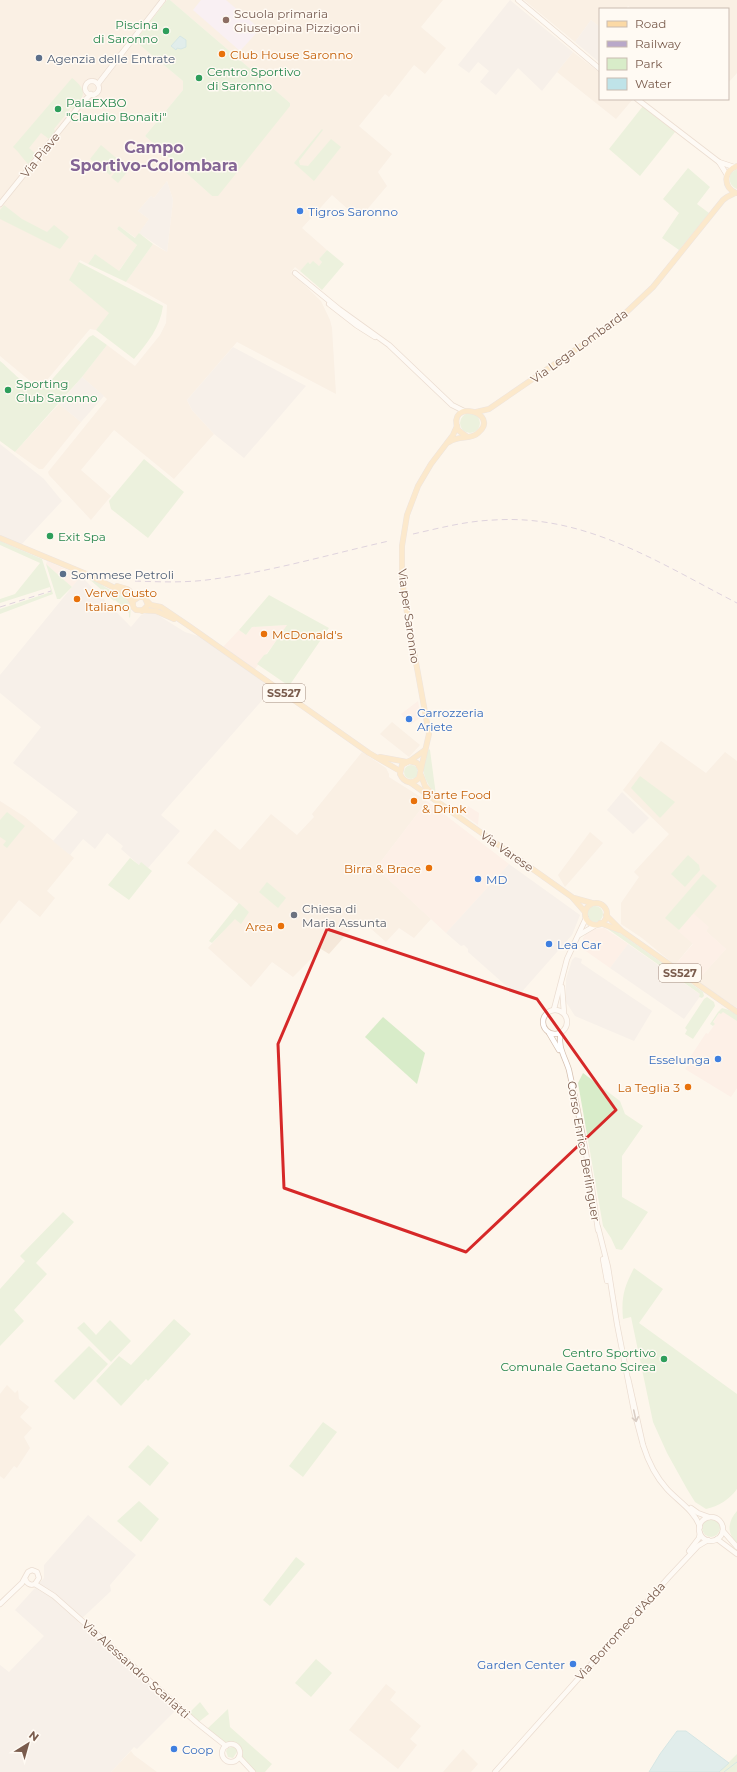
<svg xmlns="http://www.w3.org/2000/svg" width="737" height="1772" viewBox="0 0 737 1772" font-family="Montserrat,sans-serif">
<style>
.residential{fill:#f5e8da}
.commercial{fill:#fde8e0}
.industrial{fill:#efe9e4}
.education{fill:#f3e8fa}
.green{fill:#d8ecc9}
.water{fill:#bfe3e8;stroke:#a5d3da}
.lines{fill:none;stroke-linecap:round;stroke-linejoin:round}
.stream{stroke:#a5d3da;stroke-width:1}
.secondary-casing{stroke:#d6c0b0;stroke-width:6}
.primary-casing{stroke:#dad1cd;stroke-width:6}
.secondary{stroke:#fff;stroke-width:4.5}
.primary{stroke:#fbd9a5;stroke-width:5}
.rail{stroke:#b9a8c9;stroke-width:1;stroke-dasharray:6 4;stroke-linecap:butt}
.oneway{stroke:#af9d94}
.marked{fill:none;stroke:#d62828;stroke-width:3;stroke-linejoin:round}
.education-dot{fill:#8d6e63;stroke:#fffaf3;stroke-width:1.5}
.leisure-dot{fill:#2e9e5b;stroke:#fffaf3;stroke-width:1.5}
.food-dot{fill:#e8710a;stroke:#fffaf3;stroke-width:1.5}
.service-dot{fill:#5c6f8a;stroke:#fffaf3;stroke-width:1.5}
.shop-dot{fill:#3f7fe0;stroke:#fffaf3;stroke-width:1.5}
.worship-dot{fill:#6b7280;stroke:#fffaf3;stroke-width:1.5}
.labels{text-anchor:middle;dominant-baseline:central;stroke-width:3;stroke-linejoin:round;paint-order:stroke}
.shield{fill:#fffaf3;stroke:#a28b7f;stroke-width:1}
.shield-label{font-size:11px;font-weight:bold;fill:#7a5c4d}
.education-label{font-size:12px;fill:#785e54;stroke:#fffaf3;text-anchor:start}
.leisure-label{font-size:12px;fill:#27864d;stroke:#fffaf3;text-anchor:start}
.food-label{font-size:12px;fill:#c56008;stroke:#fffaf3;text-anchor:start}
.service-label{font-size:12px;fill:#4e5e75;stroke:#fffaf3;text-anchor:start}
.street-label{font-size:12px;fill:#7a5c4d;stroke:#fffaf3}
.shop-label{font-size:12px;fill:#366cbe;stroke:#fffaf3;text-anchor:start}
.worship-label{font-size:12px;fill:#5b616d;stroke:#fffaf3;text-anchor:start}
.district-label{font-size:16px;font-weight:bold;fill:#846695;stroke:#fffaf3}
</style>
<rect width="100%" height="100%" fill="#fdf6ec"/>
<g class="residential">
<path d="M0 0H167L135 41 183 81V90L145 136 212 196 290 103 170 0H443L421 27 446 48 425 74 414 65 389 97 385 94 359 126 392 154 378 172 387 186 359 219 332 195 302 228 327 250 319 259 322 262 319 266 308 263 300 271 295 267 291 272 321 301 330 320 332 328 336 394 237 342 187 400 192 410 214 434 174 479 114 430 81 470 111 496 91 520 49 475 48 472 107 399 82 377 107 345 135 366 160 335 166 323 167 305 126 282 153 244 167 252 173 200 167 181 154 198 151 196 138 211 149 219 136 238 119 226 117 229 137 245 118 272 95 254 88 264 80 260 70 281 110 313 96 330 90 329 47 380 37 383 30 381 0 356Z"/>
<path d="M524 0H737V73L728 83V9H632L628 6 626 9H600V27L591 20 575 42Z"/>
<path d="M573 52 600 73V99H633L616 119 557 72Z"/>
<path d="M59 404 81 422 43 469H39L15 452Z"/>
<path d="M392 722 420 745 409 757 380 734Z"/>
<path d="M661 741 706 773 725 752 737 761V1008L697 981 726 949 706 931 709 927 693 943 675 965 642 938 621 924V903L639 877 634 872 669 834 623 790Z"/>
<path d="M362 752 386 768 389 774V777L427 801 376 868 431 919 414 938 399 928 386 942 360 919 329 954 321 949 293 977 272 962 251 987 208 948 235 918 249 912 187 863 215 829 240 850 271 814 297 835 314 817 312 814Z"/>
<path d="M0 801 25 817 74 858 47 891 55 898 40 917 19 900 0 924Z"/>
<path d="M590 832 603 843 565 887 558 875Z"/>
<path d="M7 1385 15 1393 18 1390 19 1399 29 1407 20 1417 32 1428 24 1437 30 1448 17 1468 14 1466 4 1479 0 1476V1394Z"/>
<path d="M386 1684 396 1692 390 1700 421 1726 410 1739 417 1745 398 1769 349 1730Z"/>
<path d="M463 1749 478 1764 471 1772H443Z"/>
<path d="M131 1751 134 1755 157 1772H111Z"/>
</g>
<g class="commercial">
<path d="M47 561 81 576 72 587 46 564Z"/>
<path d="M288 625 255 669 223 647 239 630 246 635 252 627Z"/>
<path d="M418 701 421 717 410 725 401 714Z"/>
<path d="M427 801 509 864 446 933 376 868Z"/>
<path d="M468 806 479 813 478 825 457 810Z"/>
<path d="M693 913 709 927 706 931 726 949 697 981 675 965 693 944 678 931Z"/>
<path d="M604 928 628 944 610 968 583 949V938L586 934 594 929Z"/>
<path d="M723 1011 737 1021V1088L731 1097 685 1069 691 1061 689 1059 706 1033 708 1034 715 1024 713 1023 719 1013Z"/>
</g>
<g class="industrial">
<path d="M510 0 573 52 542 91 518 68 496 95 480 82 489 71 478 62 469 73 458 65Z"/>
<path d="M591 20 600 27V63L575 42Z"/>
<path d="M167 181 173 200 167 252 139 233 149 219 138 211 151 196 154 198Z"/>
<path d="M233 347 306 386 244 458 214 434 192 410 187 400Z"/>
<path d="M82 377 104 396 81 422 59 404Z"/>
<path d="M0 444 44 479 62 501 20 546 0 538Z"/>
<path d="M81 576 131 627 141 615 147 613 156 614 185 632 201 637 273 688 161 815 180 831 148 868 141 863 139 865 121 849 123 846 107 833 95 849 83 839 70 855 53 841 78 812 13 763 41 727 0 693V675Z"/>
<path d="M622 792 649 818 633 834 607 810Z"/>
<path d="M509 864 580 915 572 935 519 995 513 992 468 952V949L464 945 461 946 446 933Z"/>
<path d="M628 944 701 995 684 1019 610 968Z"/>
<path d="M575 957 582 959 581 963 652 1011 634 1041 575 1016 566 1002V979L572 960Z"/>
<path d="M88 1515 136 1555 110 1585 111 1591 78 1622 178 1708 137 1749 134 1747 111 1772H0V1665L9 1672 44 1636 15 1610 44 1578V1565Z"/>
</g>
<path class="education" d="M201 0H226L260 29 240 51 193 10Z"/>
<g class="green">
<path d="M167 0H170L290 103V106L218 196H212L145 136 183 90V81L135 41Z"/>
<path d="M72 78C88 91 85 95 73 110L71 108 54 129 55 131 49 139 41 133 29 148 36 154 28 164C23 159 20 153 13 147Z"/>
<path d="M643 106 675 132 640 176 609 149Z"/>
<path d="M322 129 323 130 299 161 300 165 308 166 331 139 341 147 314 181 294 163Z"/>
<path d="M101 145 121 162 110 175 90 159Z"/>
<path d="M121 165 128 171 118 183 111 177Z"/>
<path d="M688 168 710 187 697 204 709 213 679 250 662 238 679 213 663 199Z"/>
<path d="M737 169V189C730 186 728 180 731 173Z"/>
<path d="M4 205 22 219 47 232 54 225 69 237 60 249 0 219V210Z"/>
<path d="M119 226 135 238 139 233 153 244 126 282 88 264 95 254 119 271 137 245 117 229Z"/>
<path d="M327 250 344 264 322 290 300 271 308 262 310 264 313 261 319 266 322 262 319 259Z"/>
<path d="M79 262 163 306C160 328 148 342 134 359L96 330 109 313 69 280Z"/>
<path d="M93 335 107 345 82 377 15 452 0 441V361C10 369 23 385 36 388 41 389 45 386 48 384L89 337Z"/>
<circle cx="470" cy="423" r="10"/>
<path d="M144 459 184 492 148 538 111 509 109 501Z"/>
<path d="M0 541 42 559 53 594 0 614V609L51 592 50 587 0 603V599L15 594 40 563 0 545Z"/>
<path d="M46 564 72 587 60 599H57Z"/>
<path d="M88 578C95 579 99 583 105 587 119 596 134 596 130 618L129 617V613L115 600 114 601Z"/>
<path d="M269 595 329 628 289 686 257 664 264 655 267 654 287 625 252 627 246 635 239 630Z"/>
<path d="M429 749 430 750 436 795C424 781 418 766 429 749Z"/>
<circle cx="411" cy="772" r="7"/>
<path d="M640 776 675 802 660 818 631 788Z"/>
<path d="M7 812 25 826 7 848 3 845 6 841 0 837V820Z"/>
<path d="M688 855 699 865 700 870 685 887 671 874Z"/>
<path d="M130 858 139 865 141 862 152 871 129 900 108 885Z"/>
<path d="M703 874 717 886 679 930 665 918Z"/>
<path d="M267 882 286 898 278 908 259 892Z"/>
<path d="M239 903 249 912 241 924 235 919 212 943 209 941Z"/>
<circle cx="595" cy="914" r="8"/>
<path d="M605 927 612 928 624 936 703 992 704 996 702 998 699 997 700 994Z"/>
<path d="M707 997 714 1002 715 1006 693 1039 685 1034 687 1030 685 1028 704 999Z"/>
<path d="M722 1008 729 1010 737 1015V1021L723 1012 721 1014 719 1013 713 1022 715 1024 713 1026 710 1024 718 1012Z"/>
<path d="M383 1017 425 1053 417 1084 365 1037Z"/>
<path d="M583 1073 620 1101 625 1114 643 1126 622 1156V1197L648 1212 622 1250 616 1249 611 1238 603 1226 578 1083Z"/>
<path d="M63 1212 74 1222 36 1263 47 1274 14 1310 24 1321 0 1346V1289L25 1261 20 1256Z"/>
<path d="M634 1268 663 1289 639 1323 737 1394V1489C729 1500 719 1506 706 1509L695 1502 687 1489 667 1453 653 1422 631 1317 623 1319C621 1298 624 1287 634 1268Z"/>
<path d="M174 1319 191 1334 148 1381 146 1379 121 1406 96 1381 119 1356 131 1365Z"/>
<path d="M110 1320 131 1341 111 1362 77 1328 84 1322 96 1335Z"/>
<path d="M89 1346 108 1364 74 1400 54 1381Z"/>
<path d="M323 1422 337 1432 303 1477 289 1466Z"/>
<path d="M148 1445 169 1463 150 1486 128 1467Z"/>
<path d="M139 1501 159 1519 141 1542 117 1521Z"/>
<path d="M737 1511V1543C726 1533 728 1521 737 1511Z"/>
<circle cx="711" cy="1528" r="9"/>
<path d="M296 1557 305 1564 270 1606 263 1600Z"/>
<path d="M316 1659 332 1673 311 1697 295 1683Z"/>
<path d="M200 1702 209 1714 196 1724 187 1715Z"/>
<path d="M228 1709 230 1727 272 1764 265 1772H253L237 1752 233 1758 228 1757 226 1751 228 1748 232 1747 229 1743 222 1742 207 1729Z"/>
<path d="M737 1754V1772H719Z"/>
</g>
<g class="water">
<path d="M180 36 186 40V47L181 49 177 48 176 50 171 46Z"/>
<path d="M677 1731H686L729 1763 719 1772H649L660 1754Z"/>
</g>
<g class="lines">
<path class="stream" d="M724 1772 737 1762"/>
<defs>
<g id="secondary">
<path d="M518 0 600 69"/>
<circle cx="92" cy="88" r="7"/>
<path d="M98 84 163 0"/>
<path d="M637 99 719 162 734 167"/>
<path d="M719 162 727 175"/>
<path d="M0 204 80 105 91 94"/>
<path d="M295 273 339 309 389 345 452 405 464 411"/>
<path d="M329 304 356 325 375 337"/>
<path d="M579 935 596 925"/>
<path d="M562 987 564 1013"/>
<path d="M554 1009 567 959 586 918"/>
<circle cx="555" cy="1022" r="12"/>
<path d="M549 1033 559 1050"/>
<path d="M561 1033C557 1046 565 1057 569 1070 581 1123 591 1176 598 1230"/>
<path d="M598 1227 608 1267 617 1324 634 1411 643 1445 628 1378"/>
<path d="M603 1259 607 1281"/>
<path d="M643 1445C648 1461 656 1477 667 1489 678 1501 695 1511 700 1527"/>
<path d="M691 1508 698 1513 709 1517"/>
<circle cx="711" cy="1529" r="12"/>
<path d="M723 1531 737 1547"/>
<path d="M717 1539 737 1554"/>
<path d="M689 1551 699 1538 700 1533"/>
<path d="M35 1584 54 1596 197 1723 226 1746"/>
<path d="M0 1604 22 1583 28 1572 32 1570 37 1572 39 1578 35 1584C30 1586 26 1583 25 1578"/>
<circle cx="231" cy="1753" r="9"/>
<path d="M239 1757 253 1772"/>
<path d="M495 1772 669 1577 698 1546 708 1540"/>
</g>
<g id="primary">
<path d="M736 193C723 187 723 171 737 166"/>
<path d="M476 412 489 409 616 322 653 287 723 200 727 197 735 193"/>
<path d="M449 442C459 435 471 440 478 433 502 413 446 397 458 430L466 436"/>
<path d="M0 538 84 573 121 591 130 599 133 605"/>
<path d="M117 586 127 589 135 595 145 598 148 605 142 611"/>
<path d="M139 597 133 601V607L136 610 156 611 174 619"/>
<path d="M147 601 151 605 161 607 189 626 369 753 400 771"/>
<path d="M380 757 407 762"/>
<path d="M410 761 425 750"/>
<path d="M421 770 417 763 409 761 402 765 400 774C404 783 412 785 419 778L429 734 407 613 402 580V546L407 515 418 486 431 464 453 435 457 426"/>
<path d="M421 775 425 786 433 795"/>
<path d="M411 783 572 897 585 912"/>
<path d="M574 898 592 903"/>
<circle cx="596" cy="914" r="11"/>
<path d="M606 915 622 931 737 1012"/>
<path d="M600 923 619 930"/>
</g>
</defs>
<use href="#secondary" class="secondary-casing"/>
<use href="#primary" class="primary-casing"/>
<use href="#secondary" class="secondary"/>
<use href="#primary" class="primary"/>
<g class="rail">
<path d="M413 534C440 528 466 521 494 520 586 514 659 563 737 603"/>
<path d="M135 581C161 582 188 583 214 579 273 571 331 554 389 541"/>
<path d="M0 607 51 591"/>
</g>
</g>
<defs><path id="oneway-shaft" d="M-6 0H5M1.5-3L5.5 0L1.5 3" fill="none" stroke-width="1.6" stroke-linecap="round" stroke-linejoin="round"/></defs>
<use class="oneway" href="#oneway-shaft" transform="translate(635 1416) rotate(78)"/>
<path d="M0 0H737V1772H0ZM327 929 537 999 616 1110 466 1252 284 1188 278 1044Z" fill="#fdf6ec" fill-opacity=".55" fill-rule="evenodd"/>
<path class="marked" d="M327 929 537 999 616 1110 466 1252 284 1188 278 1044Z"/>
<circle class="education-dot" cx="226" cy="20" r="4"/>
<g class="leisure-dot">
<circle cx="166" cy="31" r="4"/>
<circle cx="199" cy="78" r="4"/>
<circle cx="58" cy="109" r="4"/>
<circle cx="8" cy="390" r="4"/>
<circle cx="50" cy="536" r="4"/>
<circle cx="664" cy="1359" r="4"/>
</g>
<g class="food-dot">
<circle cx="222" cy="54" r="4"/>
<circle cx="77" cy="599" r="4"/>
<circle cx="264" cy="634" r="4"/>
<circle cx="414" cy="801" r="4"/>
<circle cx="429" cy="868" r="4"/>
<circle cx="281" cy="926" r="4"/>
<circle cx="688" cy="1087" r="4"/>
</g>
<g class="service-dot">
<circle cx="39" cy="58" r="4"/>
<circle cx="63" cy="574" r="4"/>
</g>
<g class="shop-dot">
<circle cx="300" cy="211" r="4"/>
<circle cx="409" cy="719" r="4"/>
<circle cx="478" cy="879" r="4"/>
<circle cx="549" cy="944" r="4"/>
<circle cx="718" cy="1059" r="4"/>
<circle cx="573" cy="1664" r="4"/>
<circle cx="174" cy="1749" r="4"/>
</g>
<circle class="worship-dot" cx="294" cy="915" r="4"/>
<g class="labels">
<g class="shield">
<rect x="263" y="684" width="42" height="18" rx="3"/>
<rect x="659" y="964" width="42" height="18" rx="3"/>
</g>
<g class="shield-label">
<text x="284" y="693">SS527</text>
<text x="680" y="973">SS527</text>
</g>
<g class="education-label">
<text x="234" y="13">Scuola primaria<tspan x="234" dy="14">Giuseppina Pizzigoni</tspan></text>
</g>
<g class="leisure-label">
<text x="158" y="24" text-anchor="end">Piscina<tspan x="158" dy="14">di Saronno</tspan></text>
<text x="207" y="71">Centro Sportivo<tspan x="207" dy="14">di Saronno</tspan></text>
<text x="66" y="102">PalaEXBO<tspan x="66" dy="14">"Claudio Bonaiti"</tspan></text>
<text x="16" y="383">Sporting<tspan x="16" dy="14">Club Saronno</tspan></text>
<text x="58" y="536">Exit Spa</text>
<text x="656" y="1352" text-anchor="end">Centro Sportivo<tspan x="656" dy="14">Comunale Gaetano Scirea</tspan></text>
</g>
<g class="food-label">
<text x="230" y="54">Club House Saronno</text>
<text x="85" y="592">Verve Gusto<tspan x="85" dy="14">Italiano</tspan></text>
<text x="272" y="634">McDonald's</text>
<text x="422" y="794">B'arte Food<tspan x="422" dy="14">&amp; Drink</tspan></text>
<text x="421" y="868" text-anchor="end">Birra &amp; Brace</text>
<text x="273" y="926" text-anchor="end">Area</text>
<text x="680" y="1087" text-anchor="end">La Teglia 3</text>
</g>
<g class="service-label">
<text x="47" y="58">Agenzia delle Entrate</text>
<text x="71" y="574">Sommese Petroli</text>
</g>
<g class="street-label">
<text transform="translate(40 155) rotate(-51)">Via Piave</text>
<text transform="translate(579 346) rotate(-36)">Via Lega Lombarda</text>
<text transform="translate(409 616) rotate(82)">Via per Saronno</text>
<text transform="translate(507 851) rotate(35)">Via Varese</text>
<text transform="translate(584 1151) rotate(80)">Corso Enrico Berlinguer</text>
<text transform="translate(620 1631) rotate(-48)">Via Borromeo d'Adda</text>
<text transform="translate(136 1669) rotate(42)">Via Alessandro Scarlatti</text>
</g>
<g class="shop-label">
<text x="308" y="211">Tigros Saronno</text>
<text x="417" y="712">Carrozzeria<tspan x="417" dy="14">Ariete</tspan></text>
<text x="486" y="879">MD</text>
<text x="557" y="944">Lea Car</text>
<text x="710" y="1059" text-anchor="end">Esselunga</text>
<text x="565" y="1664" text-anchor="end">Garden Center</text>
<text x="182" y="1749">Coop</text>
</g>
<g class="worship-label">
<text x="302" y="908">Chiesa di<tspan x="302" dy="14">Maria Assunta</tspan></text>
</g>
<g class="district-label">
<text x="154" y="147">Campo<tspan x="154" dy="18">Sportivo-Colombara</tspan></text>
</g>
</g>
<rect x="599" y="8" width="130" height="92" fill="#fffaf3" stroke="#cabbb1"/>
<rect x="607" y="21" width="20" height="6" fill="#fbd9a5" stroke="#cabbb1"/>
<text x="635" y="28" font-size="12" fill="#7a5c4d">Road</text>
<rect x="607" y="41" width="20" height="6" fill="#b9a8c9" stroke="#cabbb1"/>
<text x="635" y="48" font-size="12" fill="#7a5c4d">Railway</text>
<rect x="607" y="58" width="20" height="12" fill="#d8ecc9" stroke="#cabbb1"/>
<text x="635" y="68" font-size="12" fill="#7a5c4d">Park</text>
<rect x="607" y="78" width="20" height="12" fill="#bfe3e8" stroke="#cabbb1"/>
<text x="635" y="88" font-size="12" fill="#7a5c4d">Water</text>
<g transform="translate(28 1744) rotate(37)" stroke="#fffaf3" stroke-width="3" paint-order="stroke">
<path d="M0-3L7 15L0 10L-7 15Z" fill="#7a5c4d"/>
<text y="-6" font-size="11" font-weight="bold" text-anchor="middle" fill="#7a5c4d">N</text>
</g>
</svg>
